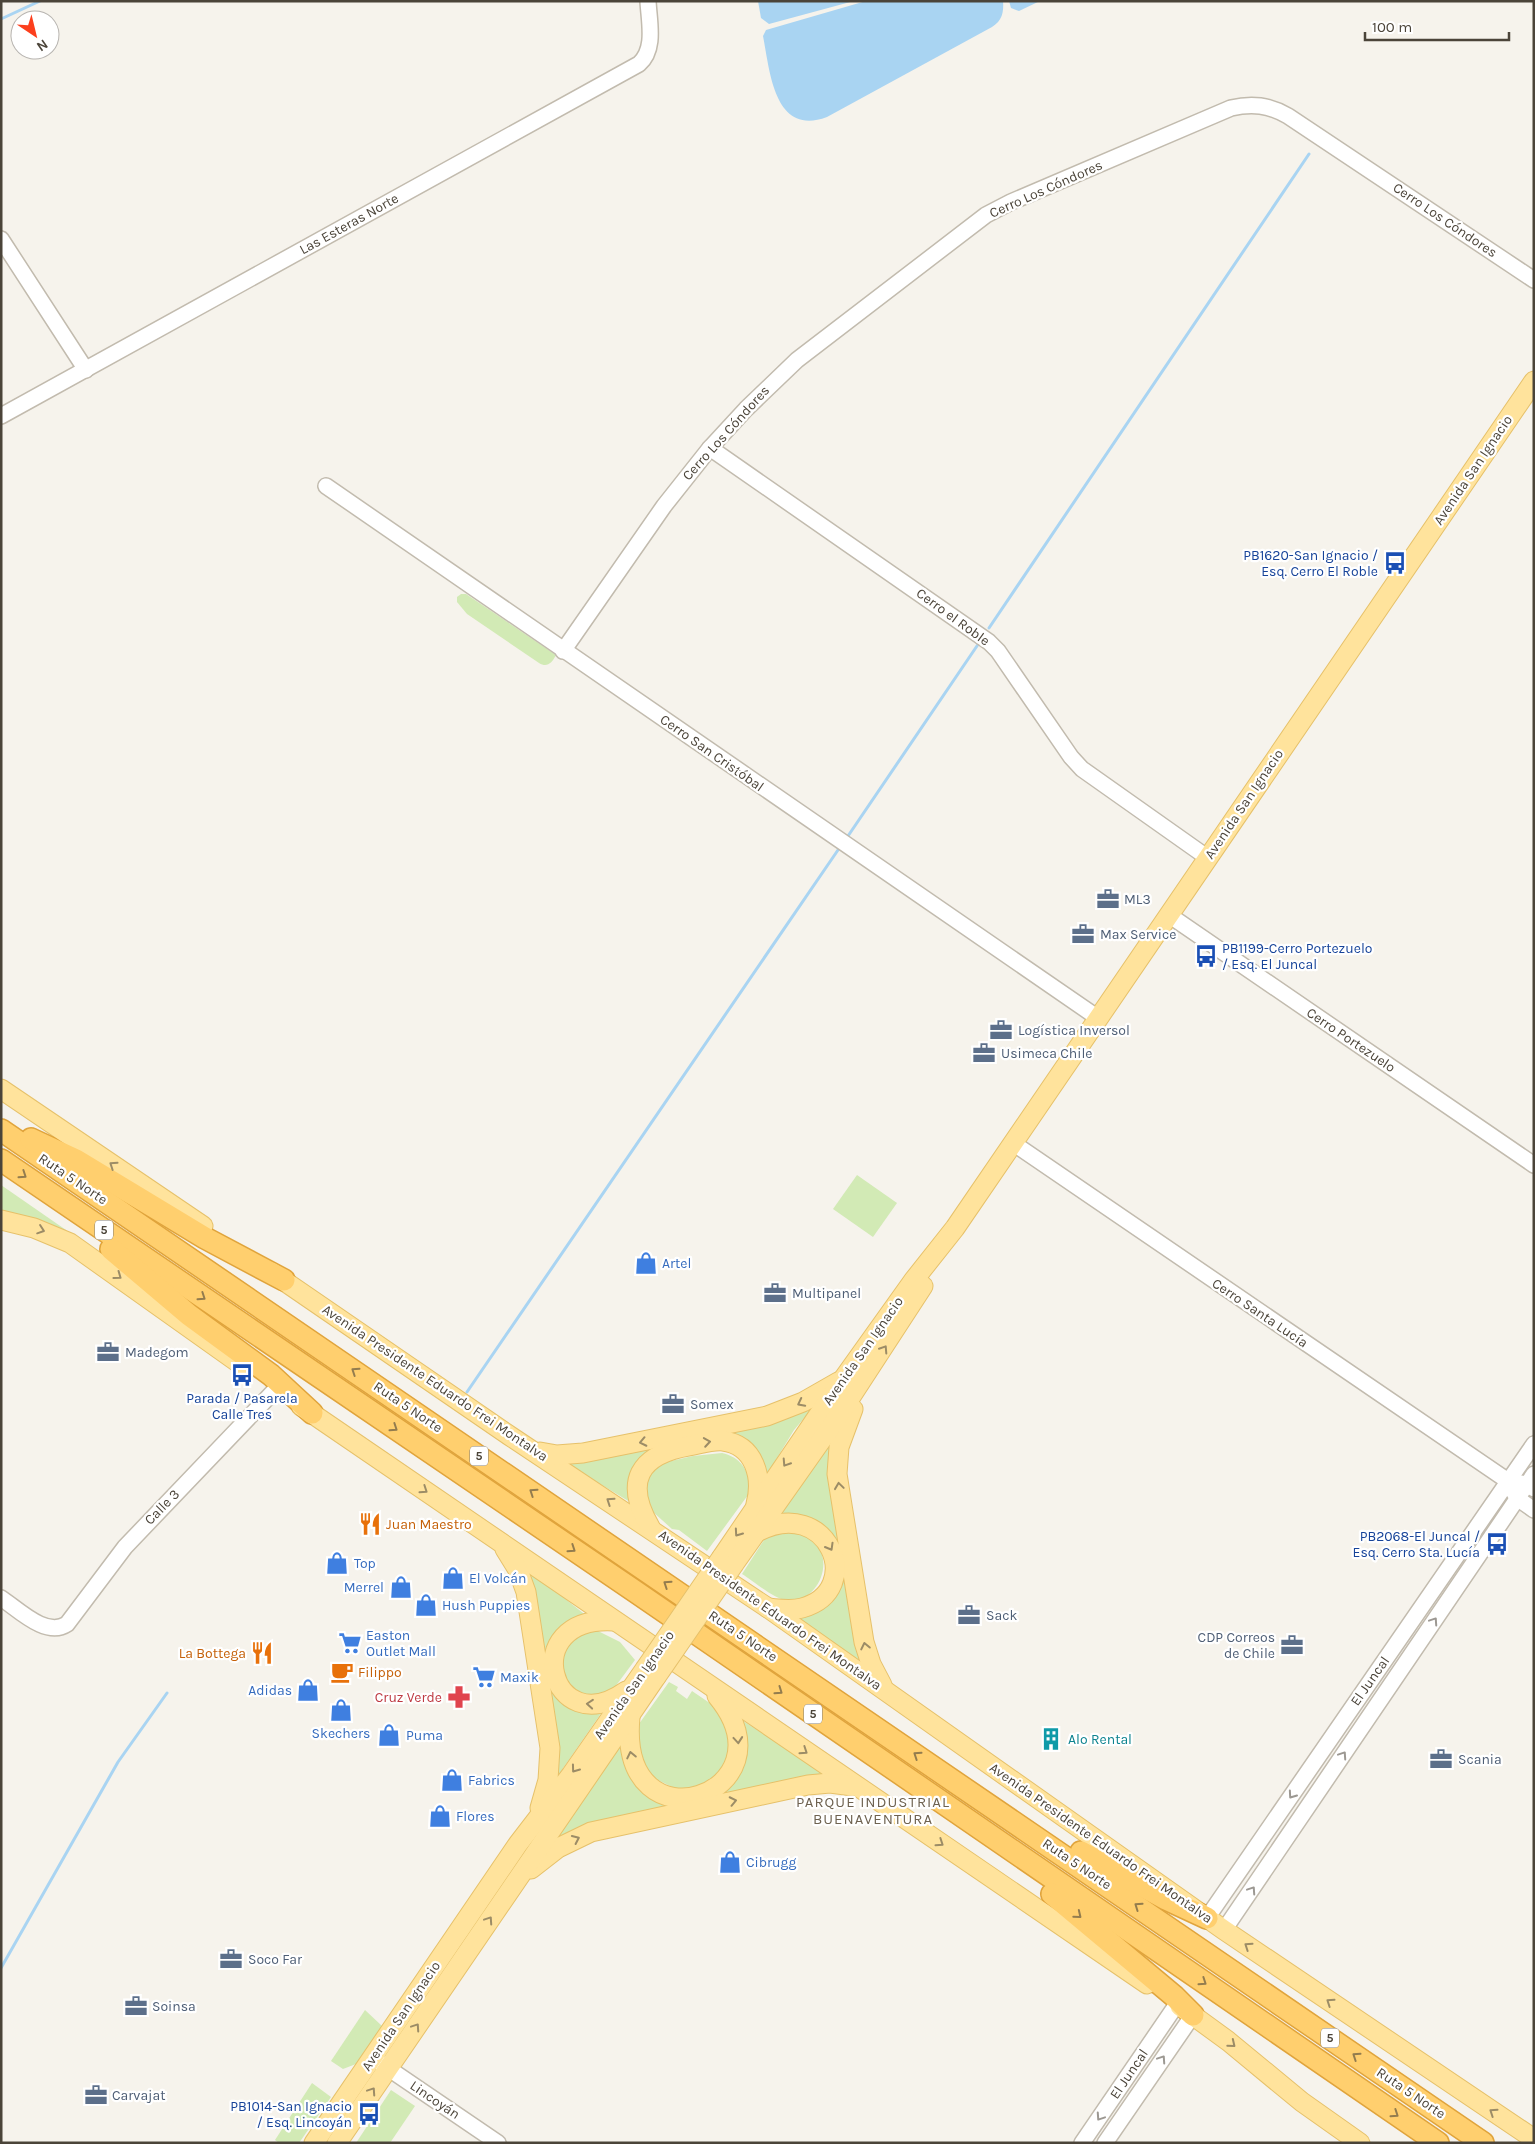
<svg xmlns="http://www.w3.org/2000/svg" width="1535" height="2144" viewBox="0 0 1535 2144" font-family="Karla,sans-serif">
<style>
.green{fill:#d2eab5}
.water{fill:#a9d4f2}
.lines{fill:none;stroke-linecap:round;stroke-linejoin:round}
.stream{stroke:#a9d4f2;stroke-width:3}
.minor-casing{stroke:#c2bbae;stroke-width:18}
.major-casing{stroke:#e6c16a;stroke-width:21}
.highway-casing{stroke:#e0a43c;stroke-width:24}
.minor{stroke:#fff;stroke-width:15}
.major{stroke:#ffe39c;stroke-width:19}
.highway{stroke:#ffcf6e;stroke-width:21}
.major-bridge-casing{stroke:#e6c16a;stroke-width:21;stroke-linecap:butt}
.major-bridge{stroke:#ffe39c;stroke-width:19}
.oneway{stroke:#9c8c66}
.oneway2{stroke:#937c4e}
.oneway3{stroke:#9c9892}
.labels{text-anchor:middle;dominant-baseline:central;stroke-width:4.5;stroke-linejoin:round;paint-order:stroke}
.shield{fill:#fff;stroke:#817c74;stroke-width:1}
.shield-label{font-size:12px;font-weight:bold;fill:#4b4439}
.street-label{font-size:14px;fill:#4b4439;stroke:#fff}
.transit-label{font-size:14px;fill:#164399;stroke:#fff;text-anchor:end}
.service-label{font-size:14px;fill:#4e5e75;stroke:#fff;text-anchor:start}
.shop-label{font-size:14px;fill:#366cbe;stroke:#fff;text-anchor:start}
.food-label{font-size:14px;fill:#c56008;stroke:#fff;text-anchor:start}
.health-label{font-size:14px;fill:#be3a42;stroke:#fff;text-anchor:end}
.culture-label{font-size:14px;fill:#0d838f;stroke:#fff;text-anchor:start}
.neighbourhood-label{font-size:15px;letter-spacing:1px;fill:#6e6250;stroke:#fff}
</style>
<rect width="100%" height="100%" fill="#f6f3ec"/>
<g class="green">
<path d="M461 594H466L556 655C552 663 547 668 539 663L467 614 457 602V597Z"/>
<path d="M857 1175 897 1203 873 1237 833 1209Z"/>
<path d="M1 1185 66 1230 63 1234 1 1215Z"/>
<path d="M816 1404 794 1430 766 1476 715 1434 630 1476 628 1491 630 1502 559 1459Z"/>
<path d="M825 1448H833L866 1666 833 1647 795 1615 812 1611 840 1556 776 1519Z"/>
<path d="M722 1453C742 1457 753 1475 748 1495L707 1551 679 1530 672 1529 652 1511 646 1501 647 1478 658 1464 693 1456Z"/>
<path d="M778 1531C787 1532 800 1532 808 1537 839 1555 819 1606 785 1600 773 1598 752 1580 742 1574L766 1537Z"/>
<path d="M524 1566 588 1617 547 1666 602 1712 557 1777Z"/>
<path d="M594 1629 620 1642 635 1660 612 1691 586 1699 565 1684 559 1654 565 1643Z"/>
<path d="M669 1682 678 1687 676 1691 687 1699 692 1691 720 1710 731 1726 726 1772 686 1794 642 1772 636 1728Z"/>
<path d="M740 1719 835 1779 551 1846 622 1743C624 1763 632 1777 646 1792L716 1796Z"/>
<path d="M365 2010 382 2026 356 2064 343 2069 331 2061Z"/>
<path d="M312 2083 331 2097 299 2143H279L275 2140Z"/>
<path d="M391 2090 415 2106 390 2143H356Z"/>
</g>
<g class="water">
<path d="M758 1H854L769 24 761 18Z"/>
<path d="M866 1H1003C1004 12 1002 21 992 27L827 117C774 137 770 71 763 36L766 30Z"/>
<path d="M1009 1H1040L1019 11 1011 8Z"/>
</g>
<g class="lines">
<g class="stream">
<path d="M1 19 40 1"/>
<path d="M989 628 1309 154"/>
<path d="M848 836 979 643"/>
<path d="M467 1392 838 850"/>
<path d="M1 1968 118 1762 167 1693"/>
</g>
<defs>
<g id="minor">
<path d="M1 239 86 370"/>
<path d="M1 416 639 64C656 49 649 22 648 1"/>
<path d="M710 448 989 642 998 651 1071 757 1082 769 1208 858"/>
<path d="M326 486 1098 1018"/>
<path d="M563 651 664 506 710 448 746 409 797 360 986 215 1011 202 1231 108C1252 103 1269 105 1288 116L1534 280"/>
<path d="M1169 915 1534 1165"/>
<path d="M1013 1143 1508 1481 1527 1484 1534 1489"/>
<path d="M1513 1491 1517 1498 1534 1510"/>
<path d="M1 1598C18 1609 46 1638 67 1624L125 1547 276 1389"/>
<path d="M1207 1918 1534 1444"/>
<path d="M1224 1930 1534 1474"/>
<path d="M379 2062 498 2143"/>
<path d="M1082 2143 1177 2004"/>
<path d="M1105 2143 1193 2015"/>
</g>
<g id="major">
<path d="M1 1089 203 1226"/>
<path d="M1 1220 34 1228 70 1243 243 1366"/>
<path d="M271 1272 510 1436 768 1608 1224 1930 1534 2139"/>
<path d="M301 1406 1147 1984"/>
<path d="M853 1409 839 1447 837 1474 864 1642 871 1664 882 1685"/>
<path d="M540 1452 557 1455 583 1453 767 1416 803 1402 838 1382"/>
<path d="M650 1527C624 1482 638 1455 689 1446 700 1444 712 1440 723 1441 755 1445 763 1478 756 1504"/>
<path d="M757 1532C828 1494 867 1590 802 1608 791 1611 780 1609 768 1608"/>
<path d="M505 1549 518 1570 526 1592 550 1748 548 1780 540 1808"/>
<path d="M722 1557 843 1379 913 1281 955 1228 1534 381"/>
<path d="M734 1564 837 1418 923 1286"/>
<path d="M614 1621C515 1615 551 1745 626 1691"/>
<path d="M630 1717C617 1856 798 1794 717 1696"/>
<path d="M531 1869 558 1848 591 1832 808 1785 830 1783 853 1786"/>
<path d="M1180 2006 1228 2041 1302 2102 1360 2143"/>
<path d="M314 2143 518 1844 571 1775 645 1669"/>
<path d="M337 2143 656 1677"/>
</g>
<g id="highway">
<path d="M1 1130 1483 2143"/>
<path d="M31 1139 76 1160 205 1238 284 1280"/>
<path d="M1 1160 636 1592 1438 2143"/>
<path d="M111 1249 189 1315 271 1375 312 1413"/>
<path d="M1081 1852 1166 1899 1207 1918"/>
<path d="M1052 1894 1174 1996 1193 2015"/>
</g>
</defs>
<use href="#minor" class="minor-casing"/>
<use href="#major" class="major-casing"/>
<use href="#highway" class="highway-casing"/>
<use href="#minor" class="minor"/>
<use href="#major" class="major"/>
<use href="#highway" class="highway"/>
<defs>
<g id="major-bridge">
<path d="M645 1669 722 1557"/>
<path d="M656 1677 734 1564"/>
</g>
</defs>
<use href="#major-bridge" class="major-bridge-casing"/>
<use href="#major-bridge" class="major-bridge"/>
</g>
<defs><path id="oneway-chevron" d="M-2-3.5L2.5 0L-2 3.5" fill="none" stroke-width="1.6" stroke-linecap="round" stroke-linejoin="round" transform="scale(1.25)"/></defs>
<g class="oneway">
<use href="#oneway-chevron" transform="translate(113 1165) rotate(-146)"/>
<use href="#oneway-chevron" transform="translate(41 1230) rotate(19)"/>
<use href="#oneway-chevron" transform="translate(118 1276) rotate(36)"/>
<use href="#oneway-chevron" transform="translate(884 1349) rotate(-57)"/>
<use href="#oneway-chevron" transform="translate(801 1403) rotate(153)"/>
<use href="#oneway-chevron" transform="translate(643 1442) rotate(168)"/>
<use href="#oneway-chevron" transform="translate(707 1442) rotate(-9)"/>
<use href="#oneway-chevron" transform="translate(786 1463) rotate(123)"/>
<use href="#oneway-chevron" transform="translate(839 1486) rotate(-98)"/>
<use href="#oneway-chevron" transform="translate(424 1490) rotate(34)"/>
<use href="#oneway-chevron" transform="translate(610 1501) rotate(-146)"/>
<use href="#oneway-chevron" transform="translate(738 1533) rotate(125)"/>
<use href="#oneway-chevron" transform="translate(830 1547) rotate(60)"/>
<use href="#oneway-chevron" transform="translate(865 1646) rotate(-102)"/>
<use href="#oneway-chevron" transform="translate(590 1704) rotate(-175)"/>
<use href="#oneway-chevron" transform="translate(738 1740) rotate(85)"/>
<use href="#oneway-chevron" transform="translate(804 1751) rotate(34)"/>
<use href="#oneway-chevron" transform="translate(631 1755) rotate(-102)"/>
<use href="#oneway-chevron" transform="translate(575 1769) rotate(126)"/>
<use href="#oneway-chevron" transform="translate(733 1801) rotate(-12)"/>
<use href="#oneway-chevron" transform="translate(576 1839) rotate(-25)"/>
<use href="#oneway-chevron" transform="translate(940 1843) rotate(34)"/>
<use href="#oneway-chevron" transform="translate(489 1920) rotate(-56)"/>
<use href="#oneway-chevron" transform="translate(1248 1946) rotate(-146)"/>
<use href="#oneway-chevron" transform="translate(1330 2002) rotate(-146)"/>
<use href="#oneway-chevron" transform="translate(416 2027) rotate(-56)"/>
<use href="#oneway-chevron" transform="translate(1232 2044) rotate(39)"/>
<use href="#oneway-chevron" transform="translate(372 2091) rotate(-56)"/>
<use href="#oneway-chevron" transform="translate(1493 2112) rotate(-146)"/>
</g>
<g class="oneway2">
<use href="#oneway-chevron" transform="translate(23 1175) rotate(34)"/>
<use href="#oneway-chevron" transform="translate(202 1297) rotate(34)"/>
<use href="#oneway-chevron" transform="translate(355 1371) rotate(-146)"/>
<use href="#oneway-chevron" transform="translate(394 1428) rotate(34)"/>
<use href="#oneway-chevron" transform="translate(533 1492) rotate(-146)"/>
<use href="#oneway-chevron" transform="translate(572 1549) rotate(34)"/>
<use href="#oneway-chevron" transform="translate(667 1584) rotate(-146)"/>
<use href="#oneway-chevron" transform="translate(779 1691) rotate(35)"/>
<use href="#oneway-chevron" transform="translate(917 1755) rotate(-146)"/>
<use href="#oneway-chevron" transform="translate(1138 1906) rotate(-145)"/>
<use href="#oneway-chevron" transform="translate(1078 1915) rotate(39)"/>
<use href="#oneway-chevron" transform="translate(1203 1982) rotate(34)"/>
<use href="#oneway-chevron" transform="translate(1356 2056) rotate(-146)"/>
<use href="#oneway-chevron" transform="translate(1395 2114) rotate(34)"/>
</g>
<g class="oneway3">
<use href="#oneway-chevron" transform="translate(1434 1621) rotate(-56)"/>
<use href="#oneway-chevron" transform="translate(1343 1755) rotate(-56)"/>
<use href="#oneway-chevron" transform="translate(1292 1795) rotate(125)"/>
<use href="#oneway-chevron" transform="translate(1252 1890) rotate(-56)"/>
<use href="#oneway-chevron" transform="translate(1162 2059) rotate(-56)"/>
<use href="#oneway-chevron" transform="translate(1100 2117) rotate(124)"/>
</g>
<defs>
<symbol id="bus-bare" viewBox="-9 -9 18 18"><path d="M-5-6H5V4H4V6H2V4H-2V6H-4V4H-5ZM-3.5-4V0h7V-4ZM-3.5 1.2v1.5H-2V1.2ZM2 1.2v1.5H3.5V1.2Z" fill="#1a4fb4" stroke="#fff" stroke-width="2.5" paint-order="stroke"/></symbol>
<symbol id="office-bare" viewBox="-9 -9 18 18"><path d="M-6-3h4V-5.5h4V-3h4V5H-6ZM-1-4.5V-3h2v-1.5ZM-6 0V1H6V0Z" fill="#5c6f8a" stroke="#fff" stroke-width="2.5" paint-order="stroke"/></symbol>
<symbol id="shop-bare" viewBox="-9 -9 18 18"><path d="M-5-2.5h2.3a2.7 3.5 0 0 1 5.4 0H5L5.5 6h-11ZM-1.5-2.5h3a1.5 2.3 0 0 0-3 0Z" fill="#3f7fe0" stroke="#fff" stroke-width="2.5" paint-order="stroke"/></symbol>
<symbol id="restaurant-bare" viewBox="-9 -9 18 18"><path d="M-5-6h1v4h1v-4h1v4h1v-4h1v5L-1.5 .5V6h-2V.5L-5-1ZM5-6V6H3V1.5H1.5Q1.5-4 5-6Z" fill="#e8710a" stroke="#fff" stroke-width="2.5" paint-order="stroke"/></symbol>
<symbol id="supermarket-bare" viewBox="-9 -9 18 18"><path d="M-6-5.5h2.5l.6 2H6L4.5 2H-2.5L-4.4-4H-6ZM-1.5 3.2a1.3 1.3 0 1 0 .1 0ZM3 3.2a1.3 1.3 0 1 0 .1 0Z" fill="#3f7fe0" stroke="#fff" stroke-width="2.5" paint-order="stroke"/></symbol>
<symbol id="cafe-bare" viewBox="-9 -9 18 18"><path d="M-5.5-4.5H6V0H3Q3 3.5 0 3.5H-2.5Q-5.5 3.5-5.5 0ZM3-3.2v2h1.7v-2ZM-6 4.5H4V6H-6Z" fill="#e8710a" stroke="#fff" stroke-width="2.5" paint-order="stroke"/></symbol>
<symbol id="pharmacy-bare" viewBox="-9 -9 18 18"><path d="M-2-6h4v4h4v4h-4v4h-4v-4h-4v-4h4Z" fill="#e0444e" stroke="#fff" stroke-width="2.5" paint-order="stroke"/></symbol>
<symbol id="building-bare" viewBox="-9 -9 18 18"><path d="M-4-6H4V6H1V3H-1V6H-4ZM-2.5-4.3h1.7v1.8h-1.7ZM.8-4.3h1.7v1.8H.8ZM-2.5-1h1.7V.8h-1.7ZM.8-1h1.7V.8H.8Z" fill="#0f9aa8" stroke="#fff" stroke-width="2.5" paint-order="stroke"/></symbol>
</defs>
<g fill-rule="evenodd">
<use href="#bus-bare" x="1379" y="547" width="32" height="32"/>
<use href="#office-bare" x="1092" y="883" width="32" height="32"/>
<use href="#office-bare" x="1067" y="918" width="32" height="32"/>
<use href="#bus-bare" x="1190" y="940" width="32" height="32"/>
<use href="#office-bare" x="985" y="1014" width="32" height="32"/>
<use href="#office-bare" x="968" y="1037" width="32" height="32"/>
<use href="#shop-bare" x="630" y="1247" width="32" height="32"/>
<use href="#office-bare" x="759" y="1277" width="32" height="32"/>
<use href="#office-bare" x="92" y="1336" width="32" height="32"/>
<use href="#bus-bare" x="226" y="1359" width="32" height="32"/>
<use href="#office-bare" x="657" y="1388" width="32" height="32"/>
<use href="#restaurant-bare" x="354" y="1508" width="32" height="32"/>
<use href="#bus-bare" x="1481" y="1528" width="32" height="32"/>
<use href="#shop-bare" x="321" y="1547" width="32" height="32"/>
<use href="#shop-bare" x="437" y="1562" width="32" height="32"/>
<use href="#shop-bare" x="385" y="1571" width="32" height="32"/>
<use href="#shop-bare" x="410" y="1589" width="32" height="32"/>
<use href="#office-bare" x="953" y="1599" width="32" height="32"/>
<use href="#supermarket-bare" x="334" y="1627" width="32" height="32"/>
<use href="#office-bare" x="1276" y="1629" width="32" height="32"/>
<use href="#restaurant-bare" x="246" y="1637" width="32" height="32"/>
<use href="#cafe-bare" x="326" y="1656" width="32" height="32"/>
<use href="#supermarket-bare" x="468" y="1661" width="32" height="32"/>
<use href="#shop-bare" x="292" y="1674" width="32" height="32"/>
<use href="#pharmacy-bare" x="443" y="1681" width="32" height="32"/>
<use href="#shop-bare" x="325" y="1694" width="32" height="32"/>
<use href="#shop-bare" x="373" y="1719" width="32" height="32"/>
<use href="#building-bare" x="1035" y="1723" width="32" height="32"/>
<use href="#office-bare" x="1425" y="1743" width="32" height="32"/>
<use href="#shop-bare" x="436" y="1764" width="32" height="32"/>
<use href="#shop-bare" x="424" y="1800" width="32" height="32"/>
<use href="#shop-bare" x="714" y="1846" width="32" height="32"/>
<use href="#office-bare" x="215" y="1943" width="32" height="32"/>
<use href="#office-bare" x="120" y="1990" width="32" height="32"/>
<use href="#office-bare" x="80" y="2079" width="32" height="32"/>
<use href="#bus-bare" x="353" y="2098" width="32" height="32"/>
</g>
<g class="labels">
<g class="shield">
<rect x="95" y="1220.5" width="18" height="19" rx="4"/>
<rect x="470" y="1446.5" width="18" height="19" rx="4"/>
<rect x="804" y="1704.5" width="18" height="19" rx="4"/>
<rect x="1321" y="2028.5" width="18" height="19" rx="4"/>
</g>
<g class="shield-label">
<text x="104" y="1230">5</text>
<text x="479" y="1456">5</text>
<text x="813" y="1714">5</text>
<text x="1330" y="2038">5</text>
</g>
<g class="street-label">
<text transform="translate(1046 189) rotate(-24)">Cerro Los Cóndores</text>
<text transform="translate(1445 220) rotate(34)">Cerro Los Cóndores</text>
<text transform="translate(349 224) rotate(-29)">Las Esteras Norte</text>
<text transform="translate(726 433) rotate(-48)">Cerro Los Cóndores</text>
<text transform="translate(1473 470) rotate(-56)">Avenida San Ignacio</text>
<text transform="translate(953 617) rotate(36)">Cerro el Roble</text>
<text transform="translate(712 753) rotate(35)">Cerro San Cristóbal</text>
<text transform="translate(1244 804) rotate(-56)">Avenida San Ignacio</text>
<text transform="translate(1351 1040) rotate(34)">Cerro Portezuelo</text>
<text transform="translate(73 1179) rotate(34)">Ruta 5 Norte</text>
<text transform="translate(1260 1313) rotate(34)">Cerro Santa Lucía</text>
<text transform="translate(863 1351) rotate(-55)">Avenida San Ignacio</text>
<text transform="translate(435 1383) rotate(34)">Avenida Presidente Eduardo Frei Montalva</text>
<text transform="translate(408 1407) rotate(34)">Ruta 5 Norte</text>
<text transform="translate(162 1507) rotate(-46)">Calle 3</text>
<text transform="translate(770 1610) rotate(35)">Avenida Presidente Eduardo Frei Montalva</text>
<text transform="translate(743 1636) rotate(34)">Ruta 5 Norte</text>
<text transform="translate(1370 1681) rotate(-55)">El Juncal</text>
<text transform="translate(634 1685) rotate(-55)">Avenida San Ignacio</text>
<text transform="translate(1101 1843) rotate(35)">Avenida Presidente Eduardo Frei Montalva</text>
<text transform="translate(1077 1864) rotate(34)">Ruta 5 Norte</text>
<text transform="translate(401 2016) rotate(-56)">Avenida San Ignacio</text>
<text transform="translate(1129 2074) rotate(-56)">El Juncal</text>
<text transform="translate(1411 2093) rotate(34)">Ruta 5 Norte</text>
<text transform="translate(435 2100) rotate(34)">Lincoyán</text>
</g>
<g class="transit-label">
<text x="1378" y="555">PB1620-San Ignacio /<tspan x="1378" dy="16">Esq. Cerro El Roble</tspan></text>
<text x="1222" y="948" text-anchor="start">PB1199-Cerro Portezuelo<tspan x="1222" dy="16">/ Esq. El Juncal</tspan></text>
<text x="242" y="1398" text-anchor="middle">Parada / Pasarela<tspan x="242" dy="16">Calle Tres</tspan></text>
<text x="1480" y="1536">PB2068-El Juncal /<tspan x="1480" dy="16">Esq. Cerro Sta. Lucía</tspan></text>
<text x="352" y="2106">PB1014-San Ignacio<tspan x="352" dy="16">/ Esq. Lincoyán</tspan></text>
</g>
<g class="service-label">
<text x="1124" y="899">ML3</text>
<text x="1100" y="934">Max Service</text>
<text x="1018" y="1030">Logística Inversol</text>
<text x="1001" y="1053">Usimeca Chile</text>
<text x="792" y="1293">Multipanel</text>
<text x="125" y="1352">Madegom</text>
<text x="690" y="1404">Somex</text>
<text x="986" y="1615">Sack</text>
<text x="1275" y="1637" text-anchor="end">CDP Correos<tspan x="1275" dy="16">de Chile</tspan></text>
<text x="1458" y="1759">Scania</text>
<text x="248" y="1959">Soco Far</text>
<text x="152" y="2006">Soinsa</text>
<text x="112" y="2095">Carvajat</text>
</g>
<g class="shop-label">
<text x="662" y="1263">Artel</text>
<text x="354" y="1563">Top</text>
<text x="469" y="1578">El Volcán</text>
<text x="384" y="1587" text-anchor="end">Merrel</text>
<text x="442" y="1605">Hush Puppies</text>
<text x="366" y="1635">Easton<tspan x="366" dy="16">Outlet Mall</tspan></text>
<text x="500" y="1677">Maxik</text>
<text x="292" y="1690" text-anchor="end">Adidas</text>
<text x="341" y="1733" text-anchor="middle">Skechers</text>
<text x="406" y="1735">Puma</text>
<text x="468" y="1780">Fabrics</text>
<text x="456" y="1816">Flores</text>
<text x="746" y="1862">Cibrugg</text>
</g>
<g class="food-label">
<text x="386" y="1524">Juan Maestro</text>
<text x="246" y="1653" text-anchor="end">La Bottega</text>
<text x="358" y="1672">Filippo</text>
</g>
<g class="health-label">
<text x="442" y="1697">Cruz Verde</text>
</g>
<g class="culture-label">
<text x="1068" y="1739">Alo Rental</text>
</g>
<g class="neighbourhood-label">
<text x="873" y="1802">PARQUE INDUSTRIAL<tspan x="873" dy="17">BUENAVENTURA</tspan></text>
</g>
</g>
<rect width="1535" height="2144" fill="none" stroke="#4b4439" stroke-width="5"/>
<g transform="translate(35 35) rotate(145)"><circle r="24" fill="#ffffff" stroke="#b7b4b0"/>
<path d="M0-4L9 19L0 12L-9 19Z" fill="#fc3f1d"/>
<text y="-8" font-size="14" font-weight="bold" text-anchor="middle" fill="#4b4439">N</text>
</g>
<path d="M1365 32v8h144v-8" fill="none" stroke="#4b4439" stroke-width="2.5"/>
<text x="1372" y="32" font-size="15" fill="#4b4439" stroke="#ffffff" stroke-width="4" paint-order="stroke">100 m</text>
</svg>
